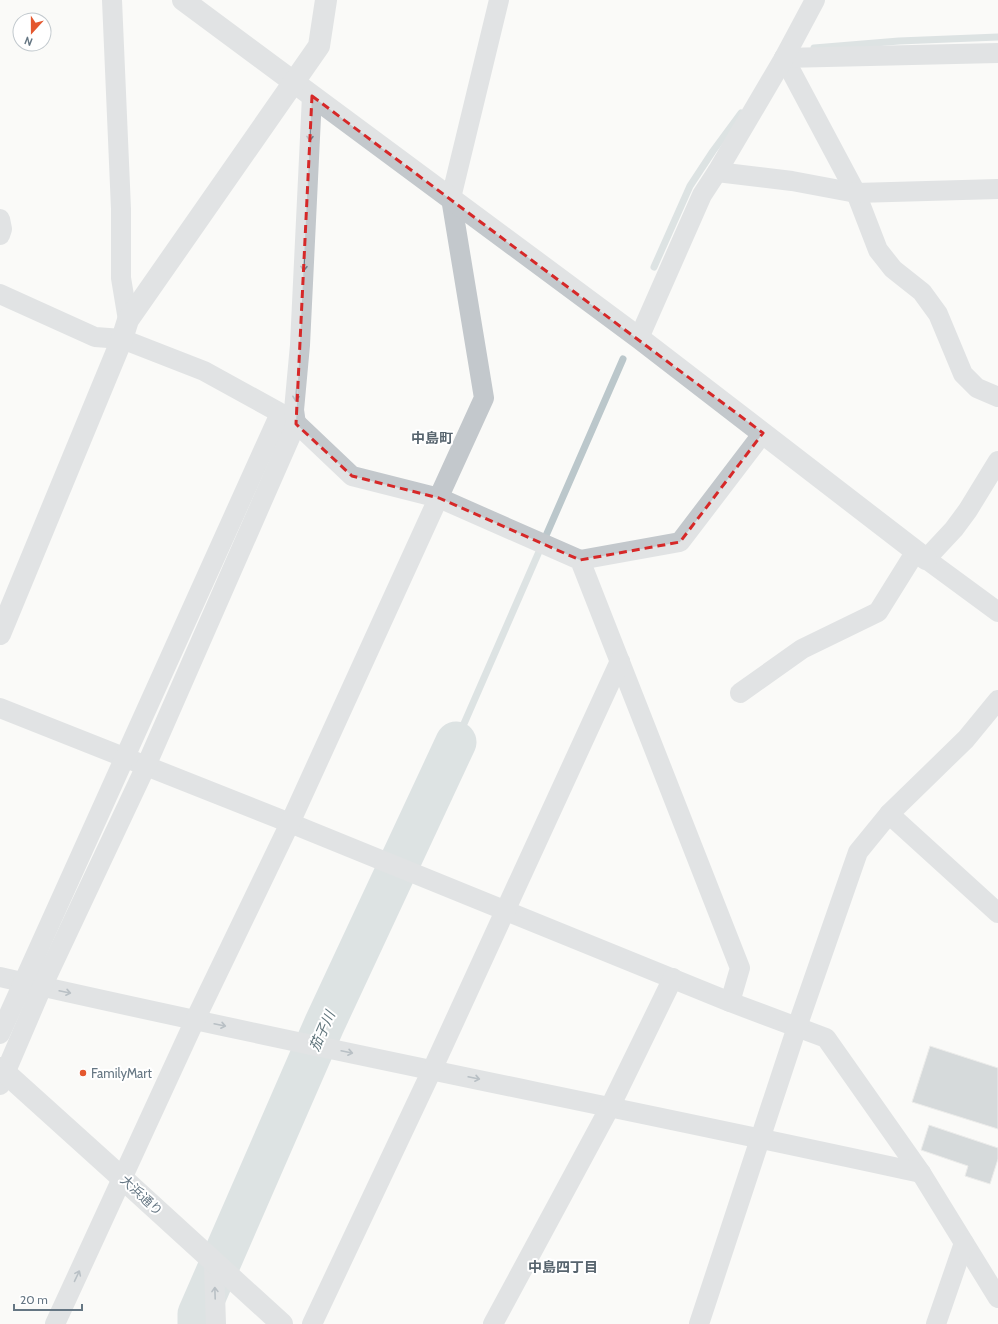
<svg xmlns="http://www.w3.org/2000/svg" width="998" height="1324" viewBox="0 0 998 1324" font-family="Cabin,'Noto Sans JP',sans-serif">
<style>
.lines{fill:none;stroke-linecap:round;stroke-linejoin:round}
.stream{stroke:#bbc7cb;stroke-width:7}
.river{stroke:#bbc7cb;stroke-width:41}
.building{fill:#aab3b9;stroke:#dcdcda}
.minor{stroke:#c3c8cc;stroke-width:20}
.tertiary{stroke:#c3c8cc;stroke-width:22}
.oneway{stroke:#6a7a87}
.marked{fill:none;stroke:#d62828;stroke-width:3;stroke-dasharray:8 5;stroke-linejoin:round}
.poi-dot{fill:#e4572e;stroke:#fff;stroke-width:1.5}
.labels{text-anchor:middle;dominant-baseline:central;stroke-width:4;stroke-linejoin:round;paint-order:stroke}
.poi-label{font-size:13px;fill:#657683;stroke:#fff;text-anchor:start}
.street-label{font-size:13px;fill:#657683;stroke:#fff}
.neighbourhood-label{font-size:14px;font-weight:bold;fill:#57646e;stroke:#fff}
.water-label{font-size:14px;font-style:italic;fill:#60757c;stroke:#fff}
</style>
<rect width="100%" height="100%" fill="#fafaf8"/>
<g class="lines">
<g class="stream">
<path d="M814 48 899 41 998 37"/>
<path d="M654 267 690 186 713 151 741 113"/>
<path d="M456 742 623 359"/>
</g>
<path class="river" d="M198 1324V1314L324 1025 456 742"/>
</g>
<g class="building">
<path d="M930 1046 998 1068V1129L912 1102Z"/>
<path d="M929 1125 998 1148V1159L990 1184 965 1176 968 1166 921 1150Z"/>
</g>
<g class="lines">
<g class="minor">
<path d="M112 0 121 209V278L128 320"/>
<path d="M784 58 856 193 878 250 893 269 922 292 938 314 963 374 977 388 998 397"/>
<path d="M784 58 998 53"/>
<path d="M717 172 792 181 856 193 998 189"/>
<path d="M0 219 2 229 0 235"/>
<path d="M0 294 95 337 122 339 204 371 293 420 352 476 439 498 580 560 740 968 730 1002"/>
<path d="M639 338 702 195 717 172 784 58 815 0"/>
<path d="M998 461 968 510 954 529 926 559 998 612"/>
<path d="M580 560 680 542 763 433"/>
<path d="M740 693 802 649 878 612 916 551"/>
<path d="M0 708 290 823 730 1002 826 1038 921 1173 998 1298"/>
<path d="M889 814 998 913"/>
<path d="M0 977C306 1047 614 1106 921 1173"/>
<path d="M0 1034 277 420 278 413"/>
<path d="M0 1085 42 987 146 766 296 424 294 410 300 345 312 96"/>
<path d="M214 1263 216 1324"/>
<path d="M55 1324 195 1020 290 823 484 398 451 198 499 0"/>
<path d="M312 1324 432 1070 620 661"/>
<path d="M493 1324 610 1107 673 978"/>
<path d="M699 1324 797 1027 858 852 889 814 966 739 998 700"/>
<path d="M936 1324 964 1243"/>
</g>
<g class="tertiary">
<path d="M183 0 639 338 926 559"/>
<path d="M0 634 122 339 128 320 319 46 326 0"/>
<path d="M0 1068 122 1178 282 1324"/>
</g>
</g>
<defs><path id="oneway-shaft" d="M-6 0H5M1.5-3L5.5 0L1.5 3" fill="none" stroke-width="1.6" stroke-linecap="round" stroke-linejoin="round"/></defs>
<g class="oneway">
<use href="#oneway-shaft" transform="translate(310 135) rotate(93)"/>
<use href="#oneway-shaft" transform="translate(304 265) rotate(93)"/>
<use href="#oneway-shaft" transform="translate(296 395) rotate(95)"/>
<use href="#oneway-shaft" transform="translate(65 992) rotate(12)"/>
<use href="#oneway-shaft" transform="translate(220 1025) rotate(12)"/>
<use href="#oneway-shaft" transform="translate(347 1052) rotate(12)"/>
<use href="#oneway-shaft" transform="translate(474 1078) rotate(12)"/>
<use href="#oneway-shaft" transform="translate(77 1276) rotate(-65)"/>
<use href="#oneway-shaft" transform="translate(215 1293) rotate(-92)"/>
</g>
<path d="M0 0H998V1324H0ZM312 96 763 433 680 542 580 560 439 498 352 476 296 424Z" fill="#fafaf8" fill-opacity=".55" fill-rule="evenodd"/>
<path class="marked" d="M312 96 763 433 680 542 580 560 439 498 352 476 296 424Z"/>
<circle class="poi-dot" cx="83" cy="1073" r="4"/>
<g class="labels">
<g class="poi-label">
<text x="91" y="1073">FamilyMart</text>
</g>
<g class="street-label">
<text transform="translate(142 1195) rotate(43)">大浜通り</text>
</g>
<g class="neighbourhood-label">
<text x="432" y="438">中島町</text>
<text x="563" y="1267">中島四丁目</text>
</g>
<g class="water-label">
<text transform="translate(322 1031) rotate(-66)">茄子川</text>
</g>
</g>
<g transform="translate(32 32) rotate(201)"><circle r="19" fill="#ffffff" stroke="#c1c8cd"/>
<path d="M0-3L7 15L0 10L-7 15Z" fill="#e4572e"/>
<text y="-6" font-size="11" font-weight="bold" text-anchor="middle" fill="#657683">N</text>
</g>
<path d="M14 1304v6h68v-6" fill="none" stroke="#657683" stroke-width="2"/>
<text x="20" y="1304" font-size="12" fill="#657683" stroke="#ffffff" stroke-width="3" paint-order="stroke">20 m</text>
</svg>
